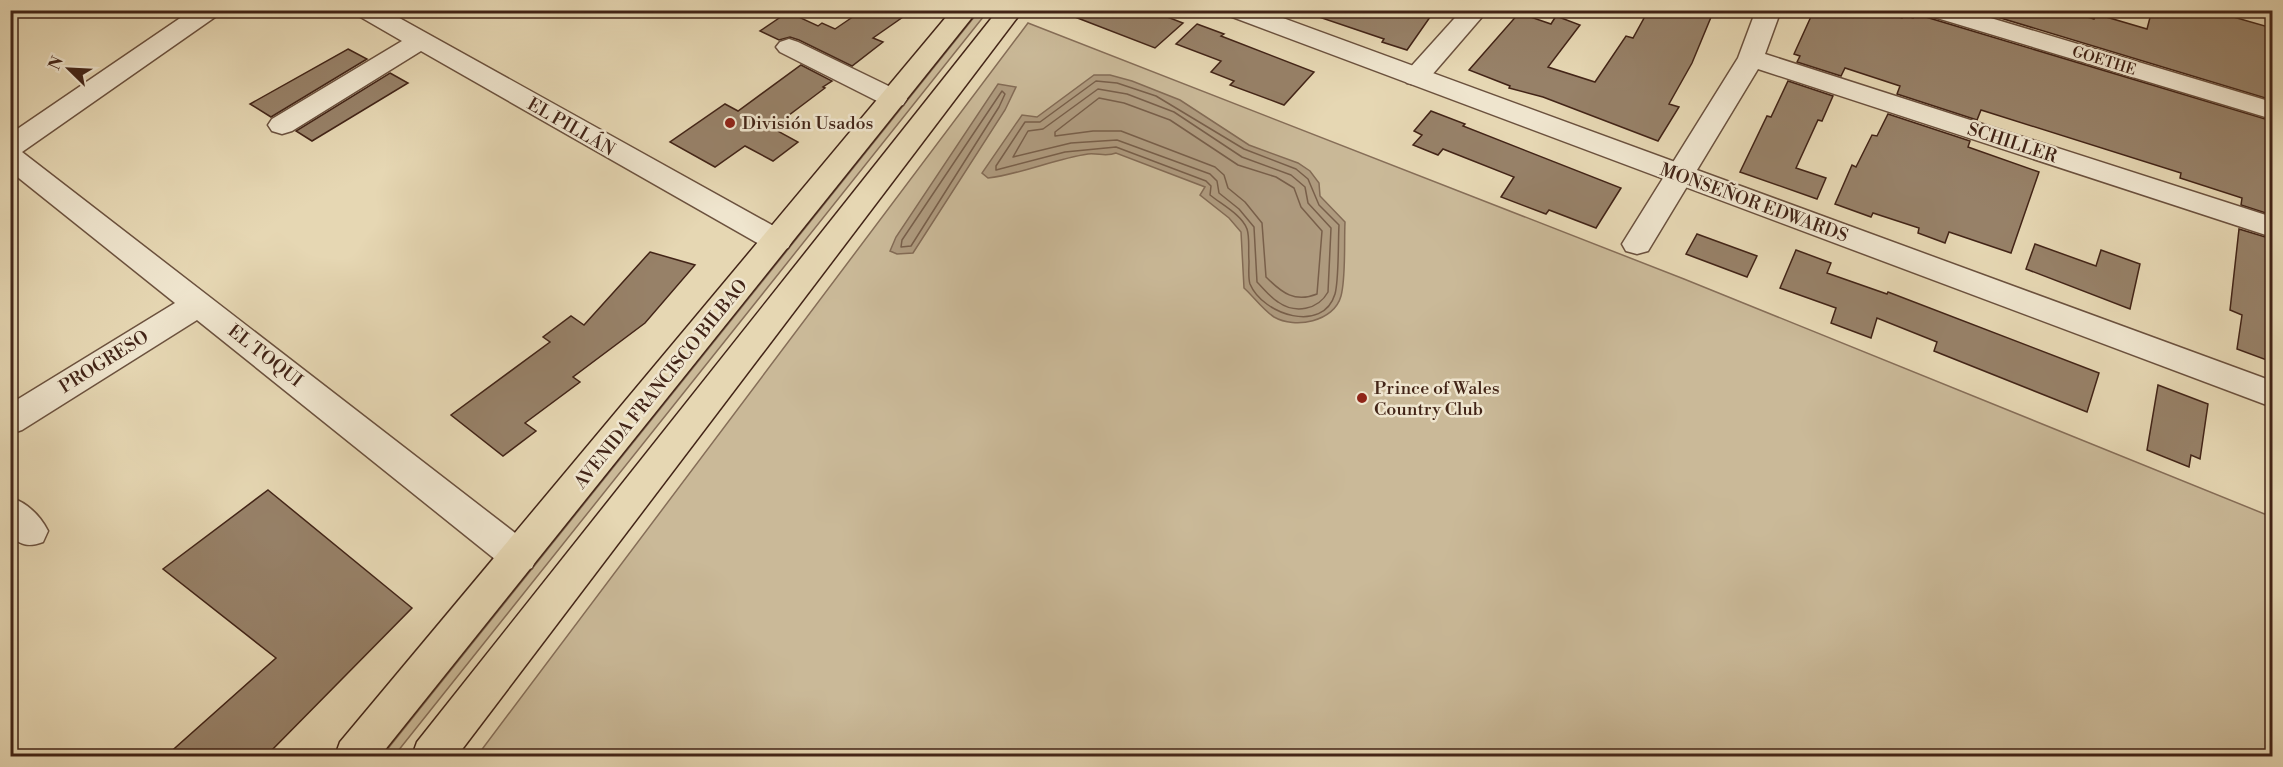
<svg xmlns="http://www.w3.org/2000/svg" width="2283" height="767" viewBox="0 0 2283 767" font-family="'Libre Bodoni',serif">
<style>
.green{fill:#cab998;stroke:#866e58;stroke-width:1.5}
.water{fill:#ae9a7e;stroke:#836b55;stroke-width:1.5}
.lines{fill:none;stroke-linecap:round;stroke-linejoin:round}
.shore{stroke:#785f4a;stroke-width:1.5}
.building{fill:#978168;stroke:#422417;stroke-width:1.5}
.minor-casing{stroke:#6b513e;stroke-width:3}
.tertiary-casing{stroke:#6b513e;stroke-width:3}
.primary-casing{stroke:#422417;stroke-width:3}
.minor{fill:#efe5ce;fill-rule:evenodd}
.tertiary{fill:#efe5ce;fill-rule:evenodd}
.primary{fill:#e6d7b3;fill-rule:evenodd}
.poi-dot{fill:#8f2418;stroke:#efe5ce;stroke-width:2}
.labels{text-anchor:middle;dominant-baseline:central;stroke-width:5;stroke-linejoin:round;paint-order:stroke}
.far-street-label{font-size:15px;fill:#422417;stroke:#efe5ce}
.poi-label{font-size:18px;fill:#422417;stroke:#efe5ce;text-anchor:start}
.street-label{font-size:18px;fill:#422417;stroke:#efe5ce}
</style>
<rect width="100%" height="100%" fill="#e6d7b3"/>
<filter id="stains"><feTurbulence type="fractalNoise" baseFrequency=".00333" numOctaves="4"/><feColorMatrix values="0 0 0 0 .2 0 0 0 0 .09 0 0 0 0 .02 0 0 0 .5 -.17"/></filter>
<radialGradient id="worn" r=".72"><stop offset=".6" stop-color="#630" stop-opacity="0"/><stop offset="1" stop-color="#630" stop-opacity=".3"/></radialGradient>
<g class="green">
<path d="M979 11H988L394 756H382Z"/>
<path d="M1028 23 1684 279 2272 517V756H477Z"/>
</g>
<g class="water">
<path d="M1094 75H1110L1132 81 1180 100 1249 145 1298 163 1310 171 1319 183 1320 196 1345 222C1344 242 1346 278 1341 296 1334 322 1295 329 1274 317 1263 310 1254 297 1244 288L1241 232 1229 218 1200 195 1205 187 1116 153C1106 157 1099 153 1088 154 1054 159 1022 174 988 178L982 173 1022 115 1037 117Z"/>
<path d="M998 84 1016 87 1005 110 913 253 897 254 890 251 896 237Z"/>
</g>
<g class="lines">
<g class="shore">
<path d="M1096 81 1117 83 1156 96 1244 149 1296 169 1308 179 1319 205 1339 225C1338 242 1339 280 1335 294 1323 334 1263 315 1250 284 1248 278 1249 268 1249 261 1248 252 1250 238 1247 229 1242 215 1221 204 1210 195L1211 186 1206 181 1116 147 1065 152 996 170V166L1025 122H1040Z"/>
<path d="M1098 89 1127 94 1174 112 1242 157 1291 175 1305 187 1308 203 1331 228 1328 292C1318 310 1295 314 1278 302 1270 297 1264 289 1257 282L1254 227 1239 209 1219 193 1217 181 1210 174 1117 140 1071 143 1013 157 1028 131 1043 129Z"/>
<path d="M1002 91 1005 94 999 107 911 246 901 247 902 240Z"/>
<path d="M1099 98 1124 103 1170 120 1238 165 1276 177 1294 188 1301 207 1322 231 1317 294C1295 303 1282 293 1266 277L1262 223 1245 202 1228 188 1224 175 1215 167 1121 131H1093L1055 136V132Z"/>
</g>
</g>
<g class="building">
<path d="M863 10H913L873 38 883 42 852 66 799 40 790 37 779 40 760 31 788 12 818 26 822 23 835 29Z"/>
<path d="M1063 10H1149L1183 23 1155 48 1062 12Z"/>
<path d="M1313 10H1435L1407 50 1382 42 1384 39 1313 15Z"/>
<path d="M1671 10H1714L1692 63 1669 104 1679 107 1658 141 1543 97 1509 88 1510 86 1469 70 1519 13 1551 24 1556 16 1580 25 1548 67 1595 82 1626 36 1633 38 1648 11 1668 17Z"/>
<path d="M1814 10H1879L1902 18 1904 15 1913 18 1914 10H1922L1926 17 2272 121V215L2241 205 2242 198 2180 178 2181 173 1981 110 1977 120 1897 94 1900 86 1845 68 1841 76 1797 62 1800 56 1794 54Z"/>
<path d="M1974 10H2065L2094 19 2096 14 2147 29 2152 10H2209L2272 28V100Z"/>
<path d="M1197 24 1224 34 1221 36 1314 72 1284 105 1230 85 1234 81 1211 72 1221 61 1176 44Z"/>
<path d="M348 49 367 59 271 117 250 104Z"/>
<path d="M801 65 832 81 823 87 825 88 772 128 798 142 773 161 745 146 715 167 670 142 725 104 738 111Z"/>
<path d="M390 73 408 83 312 141 296 131Z"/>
<path d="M1788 81 1833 96 1822 121 1818 120 1796 168 1826 178 1817 199 1740 172 1767 116 1771 117Z"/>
<path d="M1431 111 1465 124 1463 126 1621 188 1596 228 1549 210 1546 214 1501 197 1514 177 1443 149 1438 155 1413 145 1422 135 1414 131Z"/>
<path d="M1888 114 1970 141 1968 147 2039 172 2011 253 1949 232 1945 243 1918 233 1919 228 1873 213 1871 217 1835 204 1852 165 1856 167 1872 135 1877 136Z"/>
<path d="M2239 229 2272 239V362L2237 349 2242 315 2230 310Z"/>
<path d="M1697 234 1757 256 1747 277 1686 254Z"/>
<path d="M2035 244 2096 266 2101 250 2140 264 2130 309 2026 269Z"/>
<path d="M1796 250 1831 263 1827 273 1887 294 1888 292 2099 373 2087 412 1934 351 1937 342 1877 318 1871 338 1831 323 1836 308 1780 288Z"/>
<path d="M650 252 695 265 645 323 573 377 580 382 525 423 536 431 503 456 451 415 550 342 543 337 571 316 584 325Z"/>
<path d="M2158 385 2208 404 2200 459 2191 455 2189 467 2147 450Z"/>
<path d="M268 490 412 608 266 756H166L276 658 163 569Z"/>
</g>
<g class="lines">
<defs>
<g id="minor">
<path d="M192 10H221L218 15 22 152 532 546 537 557 532 568 519 573 506 568 197 320 22 430 10 434V404L175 303 10 171V134Z"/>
<path d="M354 10H385L788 234 792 241 788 248 777 251 766 248 421 51 292 131 282 134 272 131 268 125 272 119 402 41 357 15Z"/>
<path d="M1462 10H1488L1425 83 1416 85 1407 83 1403 77 1407 71Z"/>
<path d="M1756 10H1781L1765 54 2272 217V237L1758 69 1648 251 1637 254 1626 251 1622 244 1738 58Z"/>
<path d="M1924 10H1964L2272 102V119L1927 15Z"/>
<path d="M2255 10H2272V19L2258 15Z"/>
<path d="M789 39 798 42 903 93 907 99 903 105 894 107 885 105 780 52 776 47 780 42Z"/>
<path d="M10 497C27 503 40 515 48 531L43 542C29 547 21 546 10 535Z"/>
</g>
<path id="tertiary" d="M1224 10H1261L2272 381V407L1227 15Z"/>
<g id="primary">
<path d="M952 10H978L380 756H335L340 742Z"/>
<path d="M998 10H1023L457 756H412L417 742Z"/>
</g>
</defs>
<use href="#minor" class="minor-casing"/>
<use href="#tertiary" class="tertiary-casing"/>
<use href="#primary" class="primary-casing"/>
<use href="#minor" class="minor"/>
<use href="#tertiary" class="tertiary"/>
<use href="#primary" class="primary"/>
</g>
<g class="poi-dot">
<circle cx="730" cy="123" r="6"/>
<circle cx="1362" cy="398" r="6"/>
</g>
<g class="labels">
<g class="far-street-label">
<text transform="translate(2104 61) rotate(17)">GOETHE</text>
</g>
<g class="poi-label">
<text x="742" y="123">División Usados</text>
<text x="1374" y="388">Prince of Wales<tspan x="1374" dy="21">Country Club</tspan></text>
</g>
<g class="street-label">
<text transform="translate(571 127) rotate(30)">EL PILLÁN</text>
<text transform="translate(2012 143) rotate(18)">SCHILLER</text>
<text transform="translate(1754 203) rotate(20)">MONSEÑOR EDWARDS</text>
<text transform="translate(265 356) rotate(38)">EL TOQUI</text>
<text transform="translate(104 362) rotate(-32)">PROGRESO</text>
<text transform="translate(661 384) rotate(-51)">AVENIDA FRANCISCO BILBAO</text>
</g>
</g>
<rect width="2283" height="767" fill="none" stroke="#e6d7b3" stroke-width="36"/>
<rect x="12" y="12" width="2259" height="743" fill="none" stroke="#422417" stroke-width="3"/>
<rect x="18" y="18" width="2247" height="731" fill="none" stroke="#422417" stroke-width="1.5"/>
<g transform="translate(69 69) rotate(294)" stroke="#efe5ce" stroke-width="4.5" paint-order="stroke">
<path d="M0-4.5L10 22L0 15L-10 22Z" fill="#422417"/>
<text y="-9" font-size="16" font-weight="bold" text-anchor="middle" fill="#422417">N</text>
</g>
<rect width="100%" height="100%" filter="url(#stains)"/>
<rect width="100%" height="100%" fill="url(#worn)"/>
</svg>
